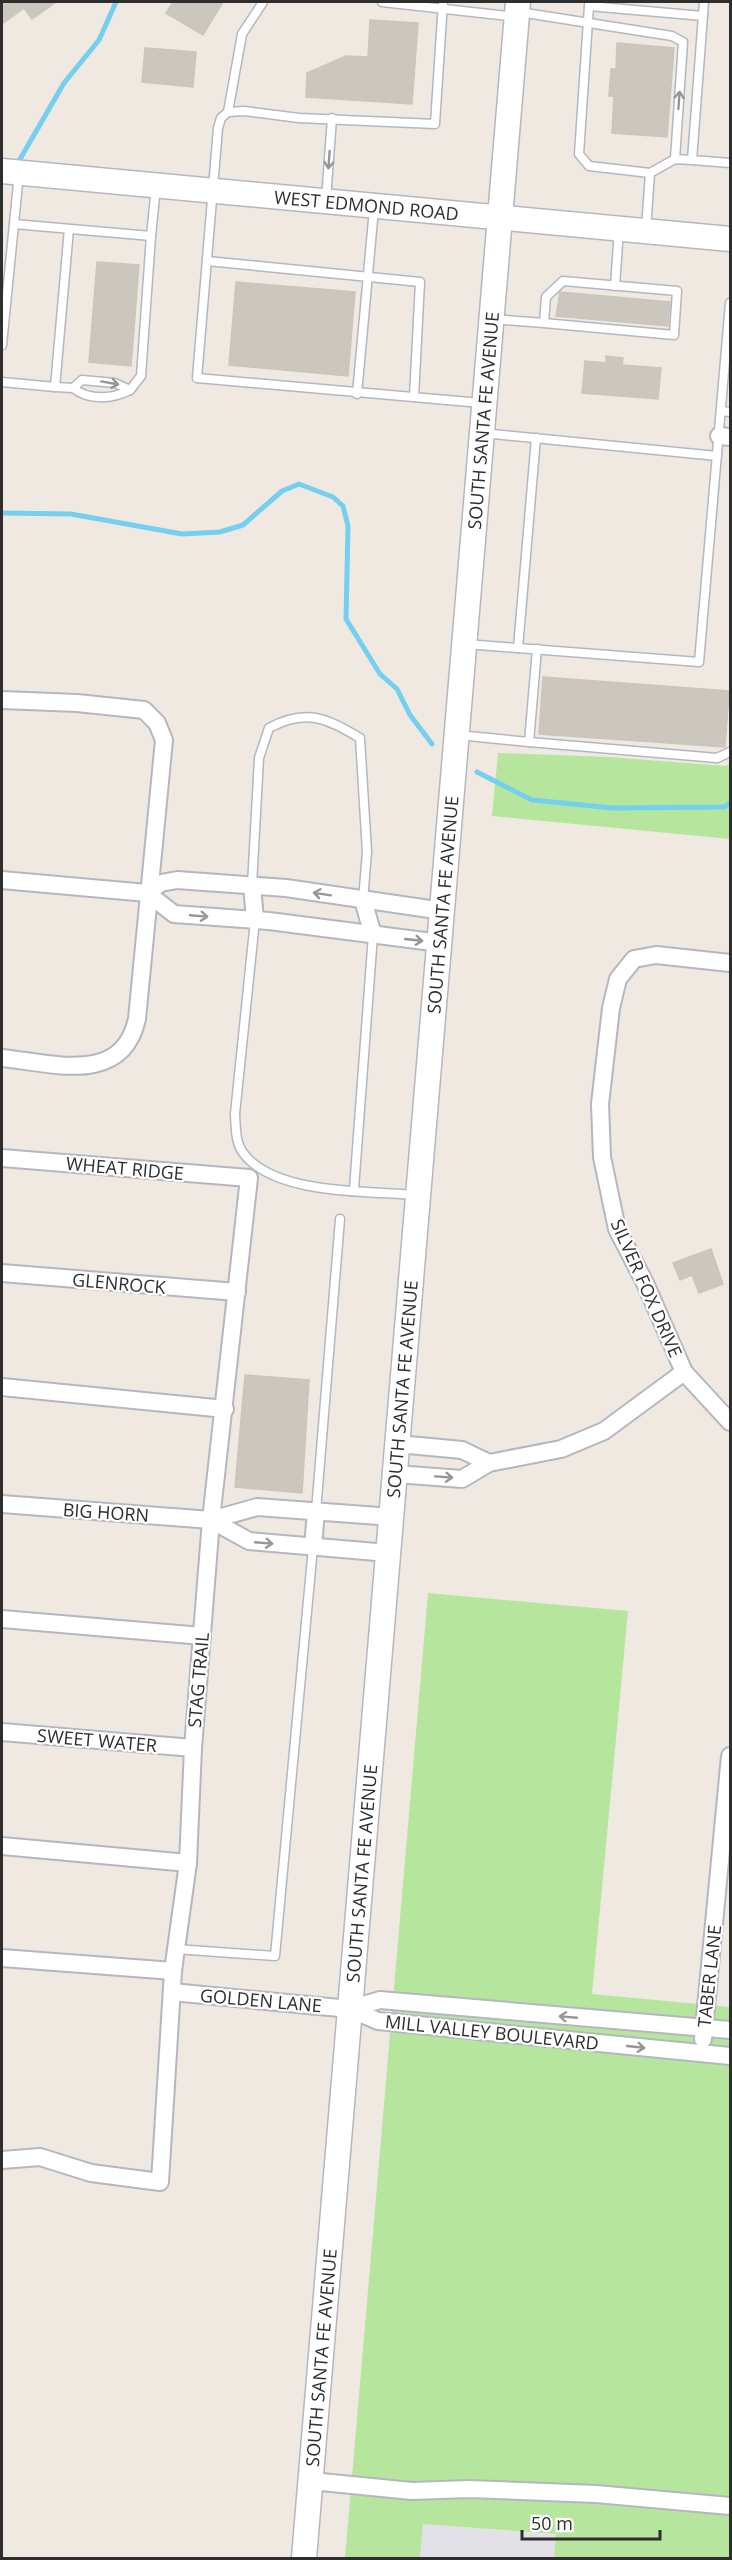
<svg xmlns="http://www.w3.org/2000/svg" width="732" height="2560" viewBox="0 0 732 2560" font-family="'Open Sans',sans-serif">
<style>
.industrial{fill:#e3e1e8}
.green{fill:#b6e59e}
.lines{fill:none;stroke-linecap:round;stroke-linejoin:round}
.stream{stroke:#75cff0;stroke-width:5}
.building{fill:#cbc7bf;stroke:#cbc5ba;stroke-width:1.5}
.service-casing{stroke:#b4b7c1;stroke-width:11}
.minor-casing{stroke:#b4b7c1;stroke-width:20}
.secondary-casing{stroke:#b4b7c1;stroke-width:27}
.service{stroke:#fff;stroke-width:8}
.minor{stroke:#fff;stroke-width:16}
.secondary{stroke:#fff;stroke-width:24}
.oneway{stroke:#969696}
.labels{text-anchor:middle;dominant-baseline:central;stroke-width:4.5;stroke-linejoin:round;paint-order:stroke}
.street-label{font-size:18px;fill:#2e2e2e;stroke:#fff}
</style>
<rect width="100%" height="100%" fill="#efe9e1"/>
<path class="industrial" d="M423 2524 556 2535 554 2558H420Z"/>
<g class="green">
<path d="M498 753 609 757 725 766 730 764V839L492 816Z"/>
<path d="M428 1593 628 1611 592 1994 730 2007V2558H554L556 2534 423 2524 420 2558H345Z"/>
</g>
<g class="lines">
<g class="stream">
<path d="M16 166 64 83 99 40 116 2"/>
<path d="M2 513 71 514 182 534 220 532 243 525 282 491 299 484 333 497 343 506 348 526 346 619 380 674 397 689 410 715 432 744"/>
<path d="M477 772 532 800 613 808 724 807 730 803"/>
</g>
</g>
<g class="building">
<path d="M2 2H56L32 19 24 8 2 24Z"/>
<path d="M173 2H223L203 35 166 13Z"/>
<path d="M370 20 418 23 412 104 306 97 307 73 346 56 368 57Z"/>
<path d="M617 43 674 48 667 137 612 133 614 96H609L611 69H616Z"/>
<path d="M145 48 196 52 193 87 142 82Z"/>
<path d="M97 262 139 265 131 366 89 362Z"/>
<path d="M236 282 355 292 348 376 229 365Z"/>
<path d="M560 292 670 302 668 326 556 316Z"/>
<path d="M606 356 623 358 622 365 661 368 658 399 582 393 585 361 606 363Z"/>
<path d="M543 677 729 691 725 747 539 734Z"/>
<path d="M711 1249 723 1284 699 1293 692 1275 680 1280 673 1263Z"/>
<path d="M245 1375 309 1380 302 1493 235 1487Z"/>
</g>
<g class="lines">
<defs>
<g id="service">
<path d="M382 2 516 17"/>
<path d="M443 2 435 124 299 118 244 111 228 112 221 118 218 128 197 378 481 403"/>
<path d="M590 2 589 6 703 16"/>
<path d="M704 2 692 160 730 163"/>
<path d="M589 6 579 154 589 166 650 173 675 159 692 160"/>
<path d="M519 12 672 36 683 42 675 159"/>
<path d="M228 112 242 34 263 2"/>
<path d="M326 199 332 118"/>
<path d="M14 224 151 236 156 187"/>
<path d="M646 229 650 173"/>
<path d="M207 261 420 282 414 397"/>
<path d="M563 281 677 291 674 335 544 323 546 297Z"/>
<path d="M615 286 619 230"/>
<path d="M492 319 544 323"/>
<path d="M2 345 19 173"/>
<path d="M2 382 55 387 69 229"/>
<path d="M55 387 73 388 82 380 115 383 130 390 141 376 151 236"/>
<path d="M73 388C89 401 113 399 130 390"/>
<path d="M357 394 374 209"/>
<path d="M721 411 730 412"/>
<path d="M483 433 717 456"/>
<path d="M466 644 699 662 730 303"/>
<path d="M518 648 536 438"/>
<path d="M458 735 529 742 537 649"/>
<path d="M529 742 717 758 730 752"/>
<path d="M252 885 259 758 269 728C306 708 326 718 360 738L367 852 363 900"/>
<path d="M255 920 235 1114C236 1128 235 1143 244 1154 276 1195 368 1191 416 1195"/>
<path d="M354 1189 373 935"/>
<path d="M316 1511 340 1219"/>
<path d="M176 1949 275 1956 313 1547"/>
</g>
<g id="minor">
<path d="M719 436 730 437"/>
<path d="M2 700 77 703 144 710 157 723 164 740 137 1019C122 1086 52 1063 2 1058"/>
<path d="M2 880 147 893 174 914 269 921 440 943"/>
<path d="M252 885 255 920"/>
<path d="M147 893 161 883 177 880 286 888 443 911"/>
<path d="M363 900 373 935"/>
<path d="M730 963 656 955 634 959 618 979 611 1008 600 1104 602 1157 617 1229 645 1283 684 1372 730 1422"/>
<path d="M2 1158 249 1178 211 1520 193 1748 188 1863 173 1971 160 2182 91 2173 40 2157 2 2160"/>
<path d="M2 1273 237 1292"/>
<path d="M2 1387 225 1409"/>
<path d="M398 1444 462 1450 489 1463"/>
<path d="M396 1474 462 1479 489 1463 561 1449 604 1431 684 1372"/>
<path d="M2 1504 211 1520 257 1507 392 1517"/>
<path d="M211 1520 249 1541 388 1553"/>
<path d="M313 1547 316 1511"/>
<path d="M2 1619 202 1636"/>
<path d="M2 1732 193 1748"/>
<path d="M2 1846 188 1863"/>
<path d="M2 1958 173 1971"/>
<path d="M172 1992 350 2009 378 2021 730 2056"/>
<path d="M350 2009 380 2000 730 2030"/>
<path d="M703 2039 730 1756"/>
<path d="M311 2481 412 2491 469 2489 596 2494 730 2506"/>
</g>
<g id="secondary">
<path id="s1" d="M2 171 730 239"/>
<path id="s2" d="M304 2558 518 2"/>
</g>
</defs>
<use href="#service" class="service-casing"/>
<use href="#minor" class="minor-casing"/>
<use href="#secondary" class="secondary-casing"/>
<use href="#service" class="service"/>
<use href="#minor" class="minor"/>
<use href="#secondary" class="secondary"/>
</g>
<defs><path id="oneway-shaft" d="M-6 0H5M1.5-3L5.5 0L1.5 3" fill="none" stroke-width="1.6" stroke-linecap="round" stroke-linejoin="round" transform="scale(1.5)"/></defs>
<g class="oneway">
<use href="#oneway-shaft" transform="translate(679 100) rotate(-86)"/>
<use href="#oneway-shaft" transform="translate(329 160) rotate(94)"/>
<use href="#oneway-shaft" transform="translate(110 383) rotate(10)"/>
<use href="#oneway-shaft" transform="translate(322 894) rotate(-171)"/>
<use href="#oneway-shaft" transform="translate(199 916) rotate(5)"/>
<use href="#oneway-shaft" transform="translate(414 940) rotate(6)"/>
<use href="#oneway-shaft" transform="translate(444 1477) rotate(4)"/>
<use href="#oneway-shaft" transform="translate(264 1543) rotate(5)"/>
<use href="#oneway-shaft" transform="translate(568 2017) rotate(-175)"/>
<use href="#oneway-shaft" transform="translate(636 2047) rotate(6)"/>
</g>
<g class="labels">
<g class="street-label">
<text stroke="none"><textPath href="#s1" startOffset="366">WEST EDMOND ROAD</textPath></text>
<text stroke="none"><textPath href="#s2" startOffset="2145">SOUTH SANTA FE AVENUE</textPath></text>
<text stroke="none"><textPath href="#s2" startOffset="1659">SOUTH SANTA FE AVENUE</textPath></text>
<text transform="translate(125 1168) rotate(5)">WHEAT RIDGE</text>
<text transform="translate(119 1283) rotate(5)">GLENROCK</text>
<text transform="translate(647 1288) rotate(66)">SILVER FOX DRIVE</text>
<text stroke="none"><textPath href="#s2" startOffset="1173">SOUTH SANTA FE AVENUE</textPath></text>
<text transform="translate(106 1512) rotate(4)">BIG HORN</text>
<text transform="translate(198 1680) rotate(-85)">STAG TRAIL</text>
<text transform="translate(97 1740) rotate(5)">SWEET WATER</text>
<text stroke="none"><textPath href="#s2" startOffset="687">SOUTH SANTA FE AVENUE</textPath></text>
<text transform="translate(709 1976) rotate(-84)">TABER LANE</text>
<text transform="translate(261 2000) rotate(5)">GOLDEN LANE</text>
<text transform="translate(492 2032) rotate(6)">MILL VALLEY BOULEVARD</text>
<text stroke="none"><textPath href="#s2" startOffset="201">SOUTH SANTA FE AVENUE</textPath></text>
</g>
</g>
<rect width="732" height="2560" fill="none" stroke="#2e2e2e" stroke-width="6"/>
<path d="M522 2530v9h138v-9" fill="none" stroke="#2e2e2e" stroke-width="3"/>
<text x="531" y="2530" font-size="18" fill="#2e2e2e" stroke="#ffffff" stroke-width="4.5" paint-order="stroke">50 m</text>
</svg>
